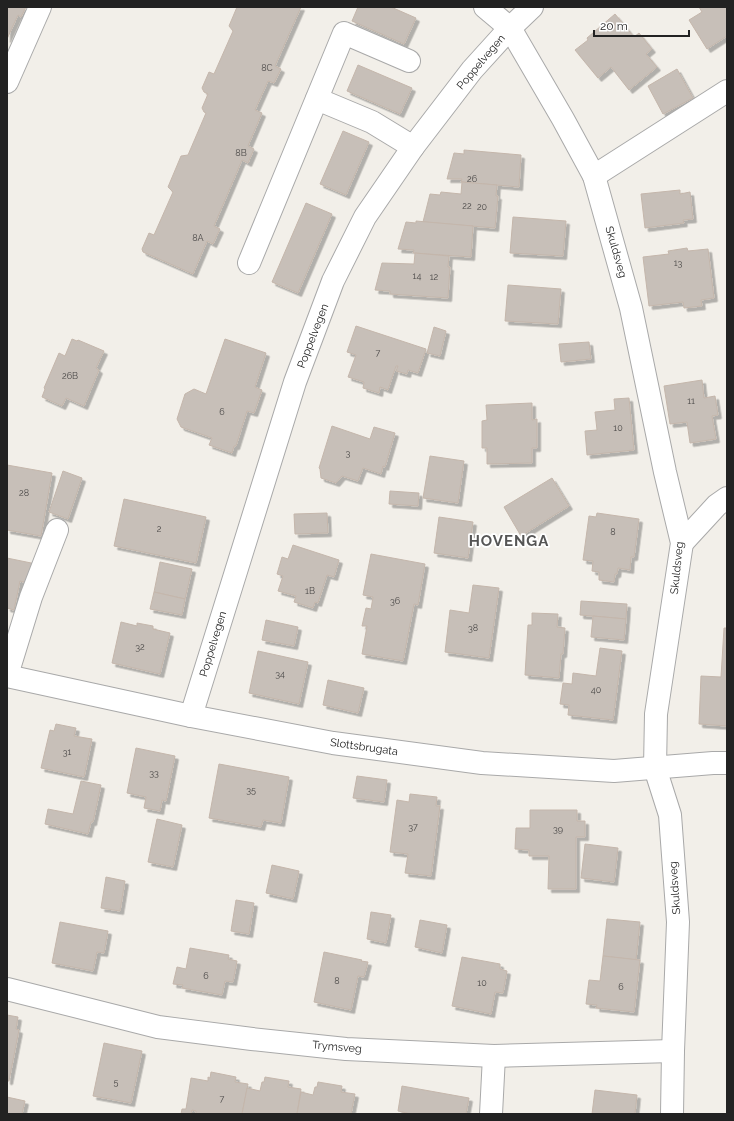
<svg xmlns="http://www.w3.org/2000/svg" width="734" height="1121" viewBox="0 0 734 1121" font-family="Raleway,sans-serif">
<style>
.building{fill:#c7bfb8;stroke:#c4b6ab;filter:url(#shadow)}
.lines{fill:none;stroke-linecap:round;stroke-linejoin:round}
.minor-casing{stroke:#a9a9a9;stroke-width:24}
.minor{stroke:#fff;stroke-width:22}
.labels{text-anchor:middle;dominant-baseline:central;stroke-width:3.5;stroke-linejoin:round;paint-order:stroke}
.number-label{font-size:9px;fill:#4b4948}
.street-label{font-size:11px;fill:#222;stroke:#fff}
.district-label{font-size:15px;font-weight:bold;letter-spacing:1px;fill:#555;stroke:#fff}
</style>
<defs>
<filter id="shadow"><feDropShadow dx="3.5" dy="3.5" stdDeviation="0" flood-color="#0004"/></filter>
</defs>
<rect width="100%" height="100%" fill="#f2efe9"/>
<g class="building">
<path d="M7 7H26L21 17 18 15 7 39Z"/>
<path d="M237 7H301L275 66 281 69 274 83 268 81 255 110 262 113 248 146 254 149 248 163 242 160 214 226 220 229 213 244 207 241 193 274 143 252 142 249 149 233 154 235 173 192 168 187 181 156 188 155 206 113 204 112 202 108 208 94 204 92 202 88 209 72 214 74 233 31 229 26Z"/>
<path d="M358 7H391L416 18 404 44 352 21Z"/>
<path d="M699 7H727V36L707 49 689 20 702 12Z"/>
<path d="M615 14 634 37 639 33 652 49 646 54 657 67 629 90 611 67 598 78 575 50 588 40 587 38Z"/>
<path d="M358 65 412 88 400 114 347 91Z"/>
<path d="M677 69 693 98 663 114 648 86Z"/>
<path d="M343 131 369 142 346 195 320 184Z"/>
<path d="M464 150 521 155 519 187 461 182 462 179H447L454 153 464 154Z"/>
<path d="M462 182 497 185 496 196H498L495 228 423 222 430 194 440 195 441 192 461 194Z"/>
<path d="M680 190V194L690 192 693 219 683 220 684 223 645 228 641 194Z"/>
<path d="M306 203 332 214 298 293 272 282Z"/>
<path d="M513 217 566 221 563 256 510 253Z"/>
<path d="M416 221 473 226 471 257 413 253 414 250 398 249 406 222 416 223Z"/>
<path d="M687 248 688 251 708 249 714 298 701 300 702 306 684 308 683 302 649 306 643 257 669 254 668 251Z"/>
<path d="M415 253 449 256 448 267H450L448 298 390 294V291L375 290 382 263 414 264Z"/>
<path d="M508 285 561 289 558 324 505 321Z"/>
<path d="M356 326 426 349 418 373 408 370 407 374 396 371 398 366H396L388 390 380 387 379 393 363 388 364 382 348 377 356 355 347 352Z"/>
<path d="M434 327 446 331 440 356 427 353Z"/>
<path d="M72 339 77 341 78 340 104 351 96 368 99 370 84 406 66 398 62 406 42 397 45 389 44 388 59 353 65 356Z"/>
<path d="M225 339 266 353 255 387 262 390 254 413 247 411 236 446H234L232 453 209 445 212 438 181 427 177 419 185 394 194 389 206 394Z"/>
<path d="M589 342 591 359 561 362 559 344Z"/>
<path d="M702 380 704 398 715 396 718 415 712 416 716 439 690 443 687 422 670 424 664 386Z"/>
<path d="M629 398 634 450 587 455 585 431 597 430 595 412 615 410 614 399Z"/>
<path d="M532 403V420L537 419V448H532V463L487 464V448H482V421L487 420 486 405Z"/>
<path d="M332 426 370 439 374 427 395 433 385 467 383 466 381 474 363 468 358 481 342 476 336 483 321 478 320 469 319 468Z"/>
<path d="M430 456 464 461 458 503 423 498Z"/>
<path d="M7 465 52 473 41 536 7 530Z"/>
<path d="M63 471 82 478 68 519 49 512Z"/>
<path d="M552 478 569 506 521 536 504 507Z"/>
<path d="M390 491 419 493 418 506 389 504Z"/>
<path d="M124 499 206 517 196 563 114 546Z"/>
<path d="M327 513 328 533 295 534 294 514Z"/>
<path d="M597 513 639 519 634 557H631L630 570 618 568 617 574H615L614 582 599 580V572L592 571 593 561 583 560 589 516 596 517Z"/>
<path d="M439 517 473 522 468 558 434 553Z"/>
<path d="M293 545 339 560 334 577 327 575 318 603 315 602 313 608 294 602 296 596 278 591 283 576 277 574 282 557 288 559Z"/>
<path d="M371 554 425 564 418 605 414 604 403 661 362 654 367 626H362L366 608 371 609 373 597 363 595Z"/>
<path d="M7 558 36 564 31 584 20 581 14 610 7 608Z"/>
<path d="M160 562 192 569 185 599 154 592Z"/>
<path d="M473 585 499 588 489 658 445 652 450 610 469 613Z"/>
<path d="M154 592 185 599 182 615 150 609Z"/>
<path d="M581 601 627 604 626 619 580 615Z"/>
<path d="M532 613 558 614 557 627 565 628 563 654H561L559 678 525 675 528 625H532Z"/>
<path d="M593 616 626 619 624 640 591 637Z"/>
<path d="M266 620 298 627 294 646 262 640Z"/>
<path d="M121 622 137 626V623L153 626V629L170 633 160 674 112 663Z"/>
<path d="M724 628H727V726L699 724 701 676 721 677Z"/>
<path d="M600 648 622 651 613 720 568 715 569 705 560 704 563 683 572 684 573 673 596 676Z"/>
<path d="M258 651 308 662 299 704 249 693Z"/>
<path d="M328 680 364 688 358 713 323 705Z"/>
<path d="M56 724 76 728 74 736 92 739 84 777 41 768 50 730 54 731Z"/>
<path d="M136 748 175 756 166 801 162 800 160 811 144 808 146 797 127 793Z"/>
<path d="M219 764 289 777 281 823 263 820 261 827 209 818Z"/>
<path d="M357 776 387 780 384 802 353 798Z"/>
<path d="M81 781 101 785 93 822H91L88 834 45 824 48 809 73 814Z"/>
<path d="M410 794 437 797 436 806H440L431 876 405 873 408 854 390 852 397 800 409 802Z"/>
<path d="M530 810H577V821H585V837H576V889H548L549 856H529V850L515 849 516 828H530Z"/>
<path d="M157 819 182 825 173 867 148 862Z"/>
<path d="M585 844 618 848 614 882 581 878Z"/>
<path d="M272 865 299 871 293 899 266 893Z"/>
<path d="M106 877 125 881 120 911 101 908Z"/>
<path d="M236 900 254 903 249 934 231 931Z"/>
<path d="M371 912 391 915 386 943 367 939Z"/>
<path d="M607 919 640 922 636 960 603 956Z"/>
<path d="M420 920 447 925 442 953 415 947Z"/>
<path d="M60 922 108 931 104 953 97 952 93 971 52 963Z"/>
<path d="M190 948 229 955 228 959 237 961 233 982 225 981 222 995 182 988 183 985 173 984 177 967 186 969Z"/>
<path d="M324 952 362 960 361 961 368 962 364 977 358 976 351 1010 314 1002Z"/>
<path d="M603 956 640 960 634 1012 596 1008 597 1005 586 1004 589 980 600 981Z"/>
<path d="M462 957 500 964V969L507 971 503 993 495 992 491 1014 452 1006Z"/>
<path d="M7 1015 18 1017 16 1029 19 1030 9 1081H7Z"/>
<path d="M104 1043 142 1051 131 1103 93 1096Z"/>
<path d="M211 1072 236 1077 235 1082 248 1084 242 1114H196V1111L192 1110 191 1114H181L182 1109H186L191 1078 208 1081V1077L210 1078Z"/>
<path d="M265 1077 289 1081 288 1087 301 1089 297 1114H242L247 1088 260 1091 262 1082H264Z"/>
<path d="M318 1082 342 1086 341 1092 355 1094 351 1114H297L301 1092 313 1095 315 1087H317Z"/>
<path d="M402 1086 469 1098 466 1114H411L398 1111Z"/>
<path d="M595 1090 637 1095 635 1114H592Z"/>
<path d="M7 1097 25 1101 22 1114H7Z"/>
</g>
<g class="lines">
<defs>
<g id="minor">
<path d="M485 7 510 28 563 119 594 176 631 308 665 472 682 543 656 714 655 768 670 815 678 922 673 1051 672 1114"/>
<path d="M7 82 40 7"/>
<path d="M317 99 372 122 413 147"/>
<path d="M594 176 727 91"/>
<path d="M249 263 344 33 409 61"/>
<path d="M682 543 717 505 727 498"/>
<path d="M7 675 31 597 57 530"/>
<path d="M7 676 191 716 333 743 482 763 614 771 713 763H727"/>
<path d="M191 716 295 382 333 281 365 217 413 147 472 70 510 28 532 7"/>
<path d="M7 989 158 1027 252 1039 346 1049 494 1056 673 1051"/>
<path d="M491 1114 494 1056"/>
</g>
</defs>
<use href="#minor" class="minor-casing"/>
<use href="#minor" class="minor"/>
</g>
<g class="labels">
<g class="number-label">
<text x="267" y="68">8C</text>
<text x="241" y="153">8B</text>
<text x="472" y="179">26</text>
<text x="467" y="206">22</text>
<text x="482" y="207">20</text>
<text x="198" y="238">8A</text>
<text x="678" y="263">13</text>
<text x="417" y="276">14</text>
<text x="434" y="277">12</text>
<text x="378" y="353">7</text>
<text x="70" y="376">26B</text>
<text x="691" y="401">11</text>
<text x="222" y="412">6</text>
<text x="618" y="428">10</text>
<text x="348" y="453">3</text>
<text x="24" y="493">28</text>
<text x="159" y="529">2</text>
<text x="613" y="532">8</text>
<text x="310" y="591">1B</text>
<text x="395" y="601">36</text>
<text x="473" y="628">38</text>
<text x="140" y="647">32</text>
<text x="280" y="674">34</text>
<text x="596" y="690">40</text>
<text x="67" y="752">31</text>
<text x="154" y="773">33</text>
<text x="251" y="790">35</text>
<text x="413" y="827">37</text>
<text x="558" y="829">39</text>
<text x="206" y="976">6</text>
<text x="337" y="981">8</text>
<text x="482" y="983">10</text>
<text x="621" y="987">6</text>
<text x="116" y="1082">5</text>
<text x="222" y="1099">7</text>
</g>
<g class="street-label">
<text transform="translate(481 62) rotate(-50)">Poppelvegen</text>
<text transform="translate(616 252) rotate(74)">Skuldsveg</text>
<text transform="translate(313 336) rotate(-69)">Poppelvegen</text>
<text transform="translate(677 568) rotate(-84)">Skuldsveg</text>
<text transform="translate(213 644) rotate(-73)">Poppelvegen</text>
<text transform="translate(364 747) rotate(8)">Slottsbrugata</text>
<text transform="translate(675 888) rotate(-94)">Skuldsveg</text>
<text transform="translate(337 1047) rotate(5)">Trymsveg</text>
</g>
<g class="district-label">
<text x="509" y="541">HOVENGA</text>
</g>
</g>
<rect width="734" height="1121" fill="none" stroke="#222222" stroke-width="16"/>
<path d="M594 30v6h95v-6" fill="none" stroke="#222222" stroke-width="2"/>
<text x="600" y="30" font-size="12" fill="#222222" stroke="#ffffff" stroke-width="3" paint-order="stroke">20 m</text>
</svg>
